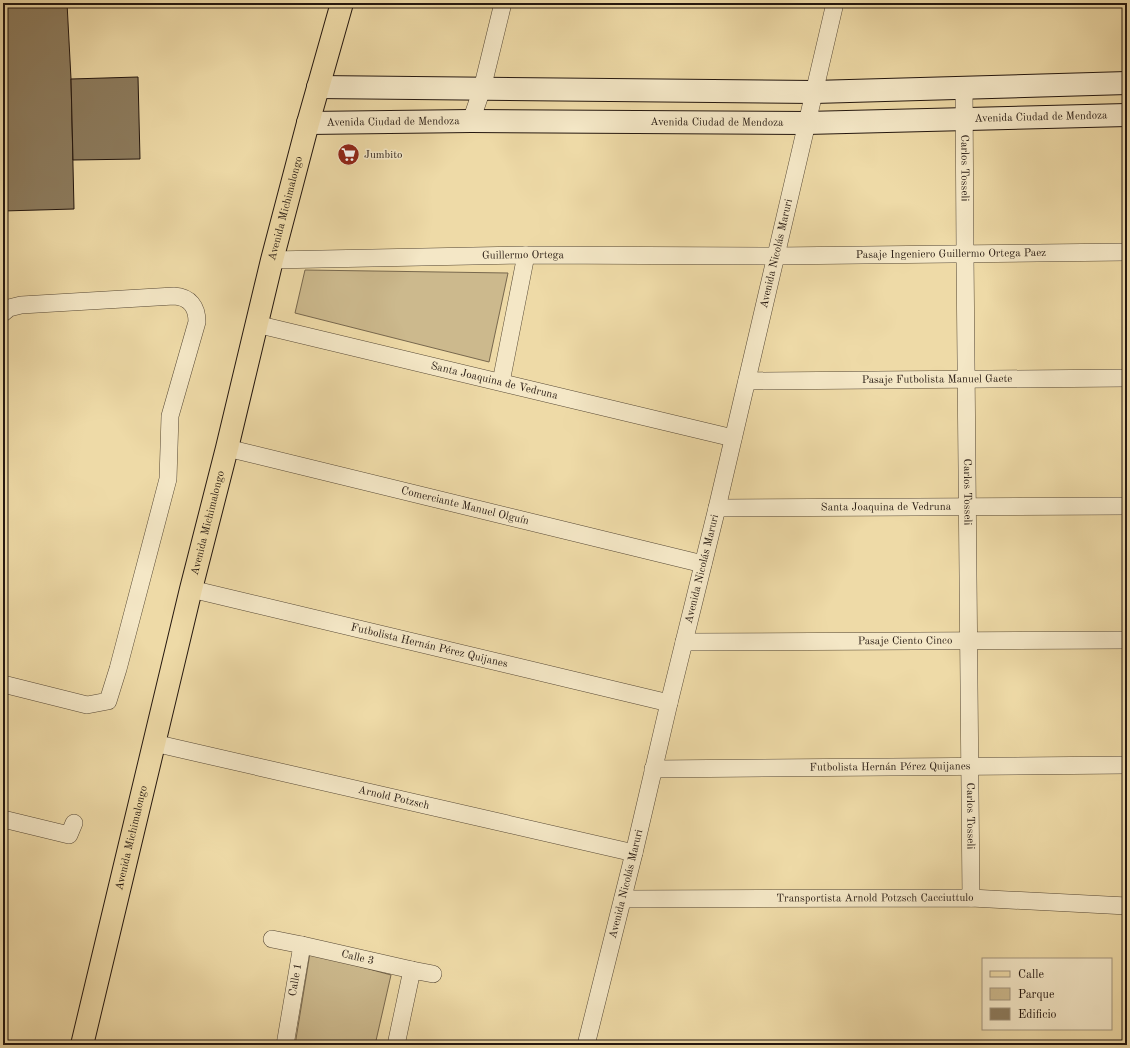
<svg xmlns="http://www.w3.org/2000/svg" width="1130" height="1048" viewBox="0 0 1130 1048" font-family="'Old Standard TT',serif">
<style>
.green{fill:#ccb98d;stroke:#78684e}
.building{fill:#8d7c5e;stroke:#24170f}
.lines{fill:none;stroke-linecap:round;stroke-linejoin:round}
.street-casing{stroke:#564835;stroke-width:18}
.secondary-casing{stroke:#24170f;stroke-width:24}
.primary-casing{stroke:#24170f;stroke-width:24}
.street{stroke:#f4e7c6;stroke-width:17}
.secondary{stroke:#f4e7c6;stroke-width:22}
.primary{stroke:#eedaa7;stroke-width:22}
.labels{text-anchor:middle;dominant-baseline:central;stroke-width:3;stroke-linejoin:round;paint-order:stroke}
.street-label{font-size:11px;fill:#24170f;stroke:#f4e7c6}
.poi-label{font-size:11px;fill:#24170f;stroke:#f4e7c6;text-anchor:start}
</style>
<rect width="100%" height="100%" fill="#eedaa7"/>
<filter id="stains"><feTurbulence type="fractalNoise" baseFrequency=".005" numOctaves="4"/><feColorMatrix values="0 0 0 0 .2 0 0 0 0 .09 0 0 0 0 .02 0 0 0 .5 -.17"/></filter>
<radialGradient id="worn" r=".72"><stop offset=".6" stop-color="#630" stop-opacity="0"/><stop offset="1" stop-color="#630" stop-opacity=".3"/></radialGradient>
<g class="green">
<path d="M305 270 508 273 489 362 295 313Z"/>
<path d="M310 953 391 975 375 1045H295Z"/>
</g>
<g class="building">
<path d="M3 3H67L71 79 74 209 3 211Z"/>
<path d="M138 77 140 159 73 160 71 79Z"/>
</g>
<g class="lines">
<defs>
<g id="street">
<path id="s1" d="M964 86 965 254 971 898"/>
<path d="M471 121 482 89 503 3"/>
<path id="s2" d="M272 260 526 255 775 256 1127 252"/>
<path d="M3 313 9 308 21 305 174 296C190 297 197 307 197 322L170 416 168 479 118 669 108 701 87 705 3 684"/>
<path id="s3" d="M256 324 733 438"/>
<path id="s4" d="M747 381 1127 378"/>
<path d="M501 382 526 255"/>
<path id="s5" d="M227 448 703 564"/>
<path id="s6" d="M717 508 1127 506"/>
<path id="s7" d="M191 589 669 703"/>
<path id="s8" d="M684 642 1127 640"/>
<path id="s9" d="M154 743 634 853"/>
<path id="s10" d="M653 769 1127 765"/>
<path d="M3 819 69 835 74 823"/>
<path id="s11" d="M623 899 971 898 1127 906"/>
<path d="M272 939 302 945 285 1045"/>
<path id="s12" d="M302 945 412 970"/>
<path d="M396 1045 412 970 433 974"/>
<path id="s13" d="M586 1045 634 853 669 703 717 508 835 3"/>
</g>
<g id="secondary">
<path d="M318 87 814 92 1127 83"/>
<path id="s14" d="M308 123 471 121 806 123 1127 115"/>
</g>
<g id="primary">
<path id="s15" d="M82 1045 191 589 227 448 272 260 308 123 342 3"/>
</g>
</defs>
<use href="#street" class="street-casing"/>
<use href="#secondary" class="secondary-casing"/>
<use href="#primary" class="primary-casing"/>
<use href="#street" class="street"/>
<use href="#secondary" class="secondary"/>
<use href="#primary" class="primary"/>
</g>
<defs>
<symbol id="supermarket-disc" viewBox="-11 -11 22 22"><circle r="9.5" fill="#8f2418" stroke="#f4e7c6"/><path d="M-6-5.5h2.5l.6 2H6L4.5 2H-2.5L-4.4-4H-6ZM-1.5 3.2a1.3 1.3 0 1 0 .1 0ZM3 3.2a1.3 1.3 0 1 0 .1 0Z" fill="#fff"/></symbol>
</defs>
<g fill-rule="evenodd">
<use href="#supermarket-disc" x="336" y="142" width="25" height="25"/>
</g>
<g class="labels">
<g class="street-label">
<text stroke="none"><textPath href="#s14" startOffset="733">Avenida Ciudad de Mendoza</textPath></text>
<text stroke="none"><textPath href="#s14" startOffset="85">Avenida Ciudad de Mendoza</textPath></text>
<text stroke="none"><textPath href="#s14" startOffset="409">Avenida Ciudad de Mendoza</textPath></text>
<text stroke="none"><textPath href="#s1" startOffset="82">Carlos Tosseli</textPath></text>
<text stroke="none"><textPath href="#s15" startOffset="861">Avenida Michimalongo</textPath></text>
<text stroke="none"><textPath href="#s13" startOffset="814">Avenida Nicolás Maruri</textPath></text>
<text stroke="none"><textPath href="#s2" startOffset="679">Pasaje Ingeniero Guillermo Ortega Paez</textPath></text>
<text stroke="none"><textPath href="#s2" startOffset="251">Guillermo Ortega</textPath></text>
<text stroke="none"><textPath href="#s4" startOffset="190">Pasaje Futbolista Manuel Gaete</textPath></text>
<text stroke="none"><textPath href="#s3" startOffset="245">Santa Joaquina de Vedruna</textPath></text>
<text stroke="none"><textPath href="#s1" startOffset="406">Carlos Tosseli</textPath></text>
<text stroke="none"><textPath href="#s5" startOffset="245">Comerciante Manuel Olguín</textPath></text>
<text stroke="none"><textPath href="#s6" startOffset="169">Santa Joaquina de Vedruna</textPath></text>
<text stroke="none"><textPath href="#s15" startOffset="537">Avenida Michimalongo</textPath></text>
<text stroke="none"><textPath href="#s13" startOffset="490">Avenida Nicolás Maruri</textPath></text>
<text stroke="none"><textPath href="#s8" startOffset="221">Pasaje Ciento Cinco</textPath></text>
<text stroke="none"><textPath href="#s7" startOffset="245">Futbolista Hernán Pérez Quijanes</textPath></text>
<text stroke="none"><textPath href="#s10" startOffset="237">Futbolista Hernán Pérez Quijanes</textPath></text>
<text stroke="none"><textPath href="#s9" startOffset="246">Arnold Potzsch</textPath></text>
<text stroke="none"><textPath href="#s1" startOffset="730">Carlos Tosseli</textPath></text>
<text stroke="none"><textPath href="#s15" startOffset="213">Avenida Michimalongo</textPath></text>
<text stroke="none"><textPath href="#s13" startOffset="166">Avenida Nicolás Maruri</textPath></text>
<text stroke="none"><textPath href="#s11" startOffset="252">Transportista Arnold Potzsch Cacciuttulo</textPath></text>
<text stroke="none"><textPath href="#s12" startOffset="57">Calle 3</textPath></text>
<text transform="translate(296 980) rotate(-80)">Calle 1</text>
</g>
<g class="poi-label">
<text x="364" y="155">Jumbito</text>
</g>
</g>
<rect width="1130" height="1048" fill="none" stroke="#eedaa7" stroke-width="16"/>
<rect x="4" y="4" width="1122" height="1040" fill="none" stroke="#24170f" stroke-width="2"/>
<rect x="8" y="8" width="1114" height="1032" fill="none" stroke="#24170f"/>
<rect x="982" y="958" width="130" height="72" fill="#f4e7c6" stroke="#a1947d"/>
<rect x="990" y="971" width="20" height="6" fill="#eedaa7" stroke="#a1947d"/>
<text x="1018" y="978" font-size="12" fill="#24170f">Calle</text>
<rect x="990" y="988" width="20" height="12" fill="#ccb98d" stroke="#a1947d"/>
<text x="1018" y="998" font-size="12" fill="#24170f">Parque</text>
<rect x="990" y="1008" width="20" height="12" fill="#8d7c5e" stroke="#a1947d"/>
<text x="1018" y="1018" font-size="12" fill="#24170f">Edificio</text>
<rect width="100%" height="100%" filter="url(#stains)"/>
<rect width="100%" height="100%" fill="url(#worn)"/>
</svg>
